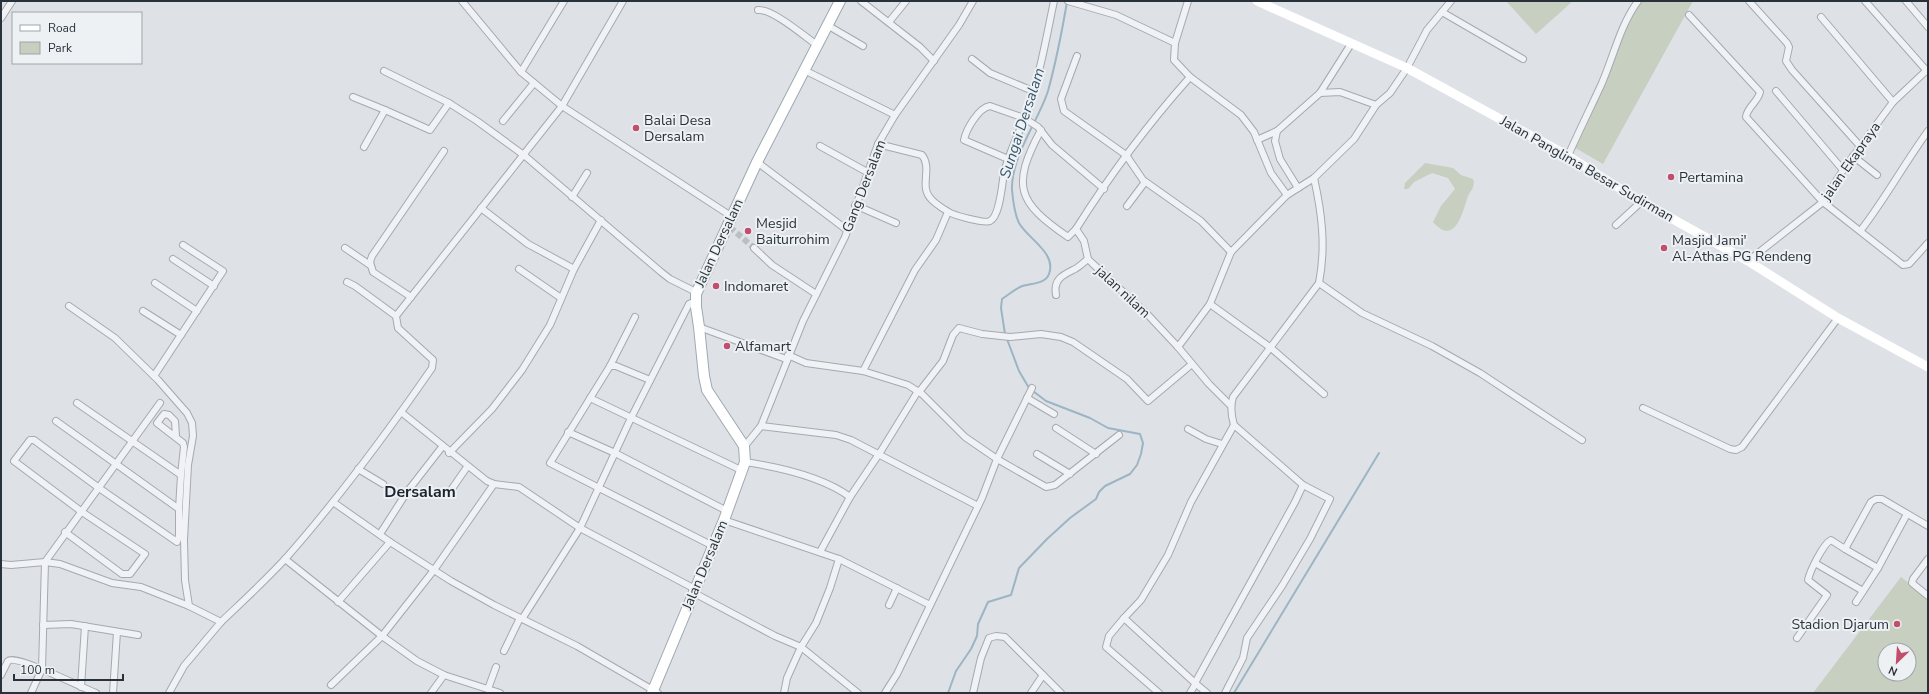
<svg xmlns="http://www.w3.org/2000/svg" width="1929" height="694" viewBox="0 0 1929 694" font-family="'Nunito Sans',sans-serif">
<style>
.green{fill:#c6cfc0;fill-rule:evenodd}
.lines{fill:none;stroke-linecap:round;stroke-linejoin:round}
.stream{stroke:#9cb4c3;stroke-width:2}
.minor-tunnel{stroke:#babfc4;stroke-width:6;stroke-dasharray:6 3;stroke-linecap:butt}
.minor-casing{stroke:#a4aaaf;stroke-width:8}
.primary-casing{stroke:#9fa8b1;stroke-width:12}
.minor{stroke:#f0f2f5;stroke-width:6}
.secondary{stroke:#fff;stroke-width:9}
.primary{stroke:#fff;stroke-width:10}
.poi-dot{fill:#c14e6c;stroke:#edf1f4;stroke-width:1.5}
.labels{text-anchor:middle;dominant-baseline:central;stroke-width:4;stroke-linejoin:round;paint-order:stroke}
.poi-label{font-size:14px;fill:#29323b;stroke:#edf1f4;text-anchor:start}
.street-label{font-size:14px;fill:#29323b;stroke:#edf1f4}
.water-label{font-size:15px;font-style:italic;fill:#37546b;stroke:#edf1f4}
.quarter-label{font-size:16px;font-weight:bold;fill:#1b232c;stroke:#edf1f4}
</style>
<rect width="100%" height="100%" fill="#dee2e6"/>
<g class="green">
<path d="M1506 1H1573L1536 34Z"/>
<path d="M1638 1H1693L1603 164 1572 146Z"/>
<path d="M1425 163 1453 168 1461 175 1473 179C1476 188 1469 191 1467 199 1462 215 1454 246 1433 222L1441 206 1455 189 1448 178 1432 173 1414 182 1408 189H1404L1405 183Z"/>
<path d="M1901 577 1928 598V693H1813ZM1885 650H1909V674H1885Z"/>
</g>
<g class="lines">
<g class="stream">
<path d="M1005 334 1001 308 1002 299C1008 295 1014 290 1020 287 1029 283 1045 285 1049 274 1057 253 1028 239 1019 223 1014 213 1013 201 1012 190 1011 156 1038 122 1048 91 1056 62 1062 31 1067 2"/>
<path d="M948 693 956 671 971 649 977 636 978 624 988 602 1011 595 1019 568 1047 539 1070 518 1096 499 1099 492 1105 486 1130 474 1137 465 1141 454 1143 443 1140 434 1108 428 1090 418 1046 401 1029 388 1019 371 1007 339"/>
<path d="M1234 693 1379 453"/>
</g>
<path class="minor-tunnel" d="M730 227 754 248"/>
<defs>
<g id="minor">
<path d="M462 1 521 72 562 106 731 216"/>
<path d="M861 1 920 47 934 61"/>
<path d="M1068 1 1116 15 1175 43"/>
<path d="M1188 1 1175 43 1174 60 1190 77 1241 115 1254 132 1271 173 1287 195 1314 178"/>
<path d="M1749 1 1787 43 1789 47 1786 61 1792 70 1860 146"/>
<path d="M1865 1 1927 71"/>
<path d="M1906 1 1928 27"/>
<path d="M758 10C773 9 804 36 817 45"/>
<path d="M1442 12 1523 59"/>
<path d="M1689 15 1760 92C1758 102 1747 107 1746 117L1823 202 1903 265 1909 264 1928 243"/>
<path d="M1821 17 1893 102"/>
<path d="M1 18 12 1"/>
<path d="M889 22 906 1"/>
<path d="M827 25 863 46"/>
<path d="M1077 56 1061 99 1064 111 1126 155 1143 180 1201 221 1231 252"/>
<path d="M972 59 990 73 1033 91"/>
<path d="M804 70 895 115"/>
<path d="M384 71 449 103 477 121 525 156 661 272 670 279 696 292"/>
<path d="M521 72 564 1"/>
<path d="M1776 91 1843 170"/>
<path d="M1320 93 1340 92 1376 105"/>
<path d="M353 97 385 110"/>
<path d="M503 121 534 83"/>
<path d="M1041 130C1011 186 1017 202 1068 237L1076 229 1084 241 1088 259 1092 263 1148 315 1178 347"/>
<path d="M1257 140 1277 131"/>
<path d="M878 144 922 155C933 169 918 187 932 200 936 204 942 208 947 211 952 215 985 224 990 221 1000 216 1002 184 1004 173 1010 148 1023 126 1031 101 1041 69 1047 34 1054 1"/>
<path d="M820 146 867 172"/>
<path d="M364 147 385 110 430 130 449 103"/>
<path d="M1568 156C1579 131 1591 107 1602 83 1614 55 1620 26 1638 1"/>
<path d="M1853 156 1877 175"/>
<path d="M1008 159 964 140C966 130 978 108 990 106L1024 118 1038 127 1052 145 1104 189"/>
<path d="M757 162 847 230"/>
<path d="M1298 188 1280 159 1275 141 1277 131 1320 93 1351 44"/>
<path d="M572 197 587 173"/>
<path d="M855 205 896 223"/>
<path d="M1127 206 1145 182"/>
<path d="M481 208 528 244 574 269"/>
<path d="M1616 225 1641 202"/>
<path d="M1076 229C1110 175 1148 124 1190 77"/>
<path d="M1861 230C1885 199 1904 164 1928 131"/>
<path d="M345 248 370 265"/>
<path d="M754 248 772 265 816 294"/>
<path d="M173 259 214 286"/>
<path d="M1748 261 1823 202 1843 170 1893 102 1928 69"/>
<path d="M519 269 561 298"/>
<path d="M347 282 355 286 396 316"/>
<path d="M155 283 197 311"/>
<path d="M1319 283 1362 313 1432 346 1480 373 1582 440"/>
<path d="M1056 295C1053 279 1063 275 1075 269 1080 266 1084 262 1088 259"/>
<path d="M411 297 373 272 370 262 372 256 444 151"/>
<path d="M1210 304 1271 348 1324 394"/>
<path d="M69 306 115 338 158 380 187 413 192 423 193 436 188 465 184 540 185 580 189 606"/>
<path d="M143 311 181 335"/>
<path d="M699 327 786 359"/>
<path d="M788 355 806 363 863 371 908 385 922 394 965 437 997 459 982 498 897 674 885 693"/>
<path d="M610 366 635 317"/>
<path d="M863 371 915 270 936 240 948 212"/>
<path d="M154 376 223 271 183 245"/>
<path d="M650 380 616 366H610L550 463 713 546"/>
<path d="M1032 388 997 459 1046 487 1055 485 1119 435"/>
<path d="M919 392 943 361 953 335 959 328 982 334 1010 337 1041 334 1061 337 1073 342 1127 379 1148 401 1192 364"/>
<path d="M590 398 743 471"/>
<path d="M1027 398 1054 414"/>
<path d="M77 403 181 475 184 447 183 443 157 423 164 414 169 415 175 421 176 436"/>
<path d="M1230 405 1209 384 1178 347 1210 304 1231 252 1287 195"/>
<path d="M1643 408 1730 449 1736 450 1742 447 1838 318"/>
<path d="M401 412 487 481 494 484 519 487 580 528 695 589"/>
<path d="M56 421 179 509V536L177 542 99 488 34 440H30L14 461 82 512 145 554 130 574H122L65 532"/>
<path d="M761 426 836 435 851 440 978 506"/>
<path d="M1056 428 1096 454"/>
<path d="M1188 429 1206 439 1222 444"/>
<path d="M568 432 615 453 727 511"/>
<path d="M744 447 761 426 803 321 845 237 878 144 895 115 959 25 973 1"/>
<path d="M449 453 492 409 522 370 550 325 574 269 601 220"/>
<path d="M1037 454 1070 474"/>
<path d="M745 462C778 467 823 477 850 497L820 552"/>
<path d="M358 469 383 484"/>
<path d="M449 493 467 467"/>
<path d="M850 497 881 451 918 391"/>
<path d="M333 502 390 542 451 581 494 605 577 646 658 693"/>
<path d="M179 509 181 475"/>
<path d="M724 520 839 559 830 588 816 623 801 647 787 678 784 693"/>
<path d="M380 534 407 492 442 447"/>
<path d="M285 559 382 636 417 661 444 675 500 693"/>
<path d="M839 559 930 605"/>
<path d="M1928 559 1913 579 1912 583 1928 596"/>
<path d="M1815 563 1863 591"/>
<path d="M1 564 11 565 45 562 60 564 112 583 141 587 189 606 221 622 184 666 169 693"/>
<path d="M1878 568 1907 514"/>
<path d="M694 593 775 636 801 647 858 693"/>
<path d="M338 602 390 542"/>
<path d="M1856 602 1878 568 1845 549 1871 502 1876 499H1882L1928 526"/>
<path d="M889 605 897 588"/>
<path d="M1124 618 1109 636 1106 647 1159 693"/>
<path d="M522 619 580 528 631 418 689 304 696 301"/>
<path d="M221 622C243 601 266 580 286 558 339 498 387 433 432 368L433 360 398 328 396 316 562 106 623 1"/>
<path d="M43 625 71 624 138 635"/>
<path d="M1797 638 1827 595 1808 580C1810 571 1823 544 1831 540L1845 549"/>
<path d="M504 651 520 618"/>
<path d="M1 675 8 661C15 654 83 688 96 693"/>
<path d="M1195 683 1124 618 1141 600 1168 555 1191 502 1234 425"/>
<path d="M331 685 382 636 434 570 494 484"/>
<path d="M81 687 85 626"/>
<path d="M488 689 496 667"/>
<path d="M31 693 42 669 45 562 160 403"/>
<path d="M113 693 117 632"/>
<path d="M431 693 444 675"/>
<path d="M973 693 981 658 989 638 996 636 1005 637 1061 693"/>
<path d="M1031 693 1043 675"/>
<path d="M1190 693 1196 683"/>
<path d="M1207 693 1195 683 1295 502 1303 485 1234 425C1231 415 1230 407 1233 397L1319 283C1326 247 1322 214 1314 178L1354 139 1376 105 1390 93 1407 68 1427 30 1451 1"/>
<path d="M1225 693 1243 658 1247 638 1282 586 1310 539 1330 499 1303 485"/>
</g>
<path id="primary" d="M652 693 724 520 745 462 744 446 707 390 704 376 699 327 696 307V294L757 162 840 1"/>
</defs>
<use href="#minor" class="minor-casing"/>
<use href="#primary" class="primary-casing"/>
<use href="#minor" class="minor"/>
<path class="secondary" d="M1257 1 1407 68 1469 102 1568 156 1635 198 1748 261 1838 318 1928 367"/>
<use href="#primary" class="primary"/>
</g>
<g class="poi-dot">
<circle cx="636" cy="128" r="4"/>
<circle cx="1671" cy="177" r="4"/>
<circle cx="748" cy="231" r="4"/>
<circle cx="1664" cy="248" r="4"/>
<circle cx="716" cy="286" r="4"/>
<circle cx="727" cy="346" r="4"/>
<circle cx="1897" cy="624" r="4"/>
</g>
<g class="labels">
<g class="poi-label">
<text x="644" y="120">Balai Desa<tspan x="644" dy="16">Dersalam</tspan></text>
<text x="1679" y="177">Pertamina</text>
<text x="756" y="223">Mesjid<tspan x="756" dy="16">Baiturrohim</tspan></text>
<text x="1672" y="240">Masjid Jami'<tspan x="1672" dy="16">Al-Athas PG Rendeng</tspan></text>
<text x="724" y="286">Indomaret</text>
<text x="735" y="346">Alfamart</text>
<text x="1889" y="624" text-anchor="end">Stadion Djarum</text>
</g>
<g class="street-label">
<text transform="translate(1851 161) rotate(-55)">jalan Ekapraya</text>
<text transform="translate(1587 169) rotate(30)">Jalan Panglima Besar Sudirman</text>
<text transform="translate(864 186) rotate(-69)">Gang Dersalam</text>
<text transform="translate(719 243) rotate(-65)">Jalan Dersalam</text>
<text transform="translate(1123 292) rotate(43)">jalan nilam</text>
<text transform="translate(705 565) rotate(-67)">Jalan Dersalam</text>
</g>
<g class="water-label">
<text transform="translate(1022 123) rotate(-72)">Sungai Dersalam</text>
</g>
<g class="quarter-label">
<text x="420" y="492">Dersalam</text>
</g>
</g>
<rect width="1929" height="694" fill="none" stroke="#29323b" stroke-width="4"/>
<rect x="12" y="12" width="130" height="52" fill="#edf1f4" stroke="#9fa5aa"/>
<rect x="20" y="25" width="20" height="6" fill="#ffffff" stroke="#9fa5aa"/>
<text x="48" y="32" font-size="12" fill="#29323b">Road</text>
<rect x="20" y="42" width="20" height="12" fill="#c6cfc0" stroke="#9fa5aa"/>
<text x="48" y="52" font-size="12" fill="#29323b">Park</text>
<g transform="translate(1897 662) rotate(205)"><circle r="19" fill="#edf1f4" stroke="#9fa5aa"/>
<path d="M0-3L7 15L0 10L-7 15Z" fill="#c14e6c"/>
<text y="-6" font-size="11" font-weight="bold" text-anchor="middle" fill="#29323b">N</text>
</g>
<path d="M14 674v6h109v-6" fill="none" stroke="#29323b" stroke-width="2"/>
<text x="20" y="674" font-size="12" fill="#29323b" stroke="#edf1f4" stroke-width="3" paint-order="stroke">100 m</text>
</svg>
